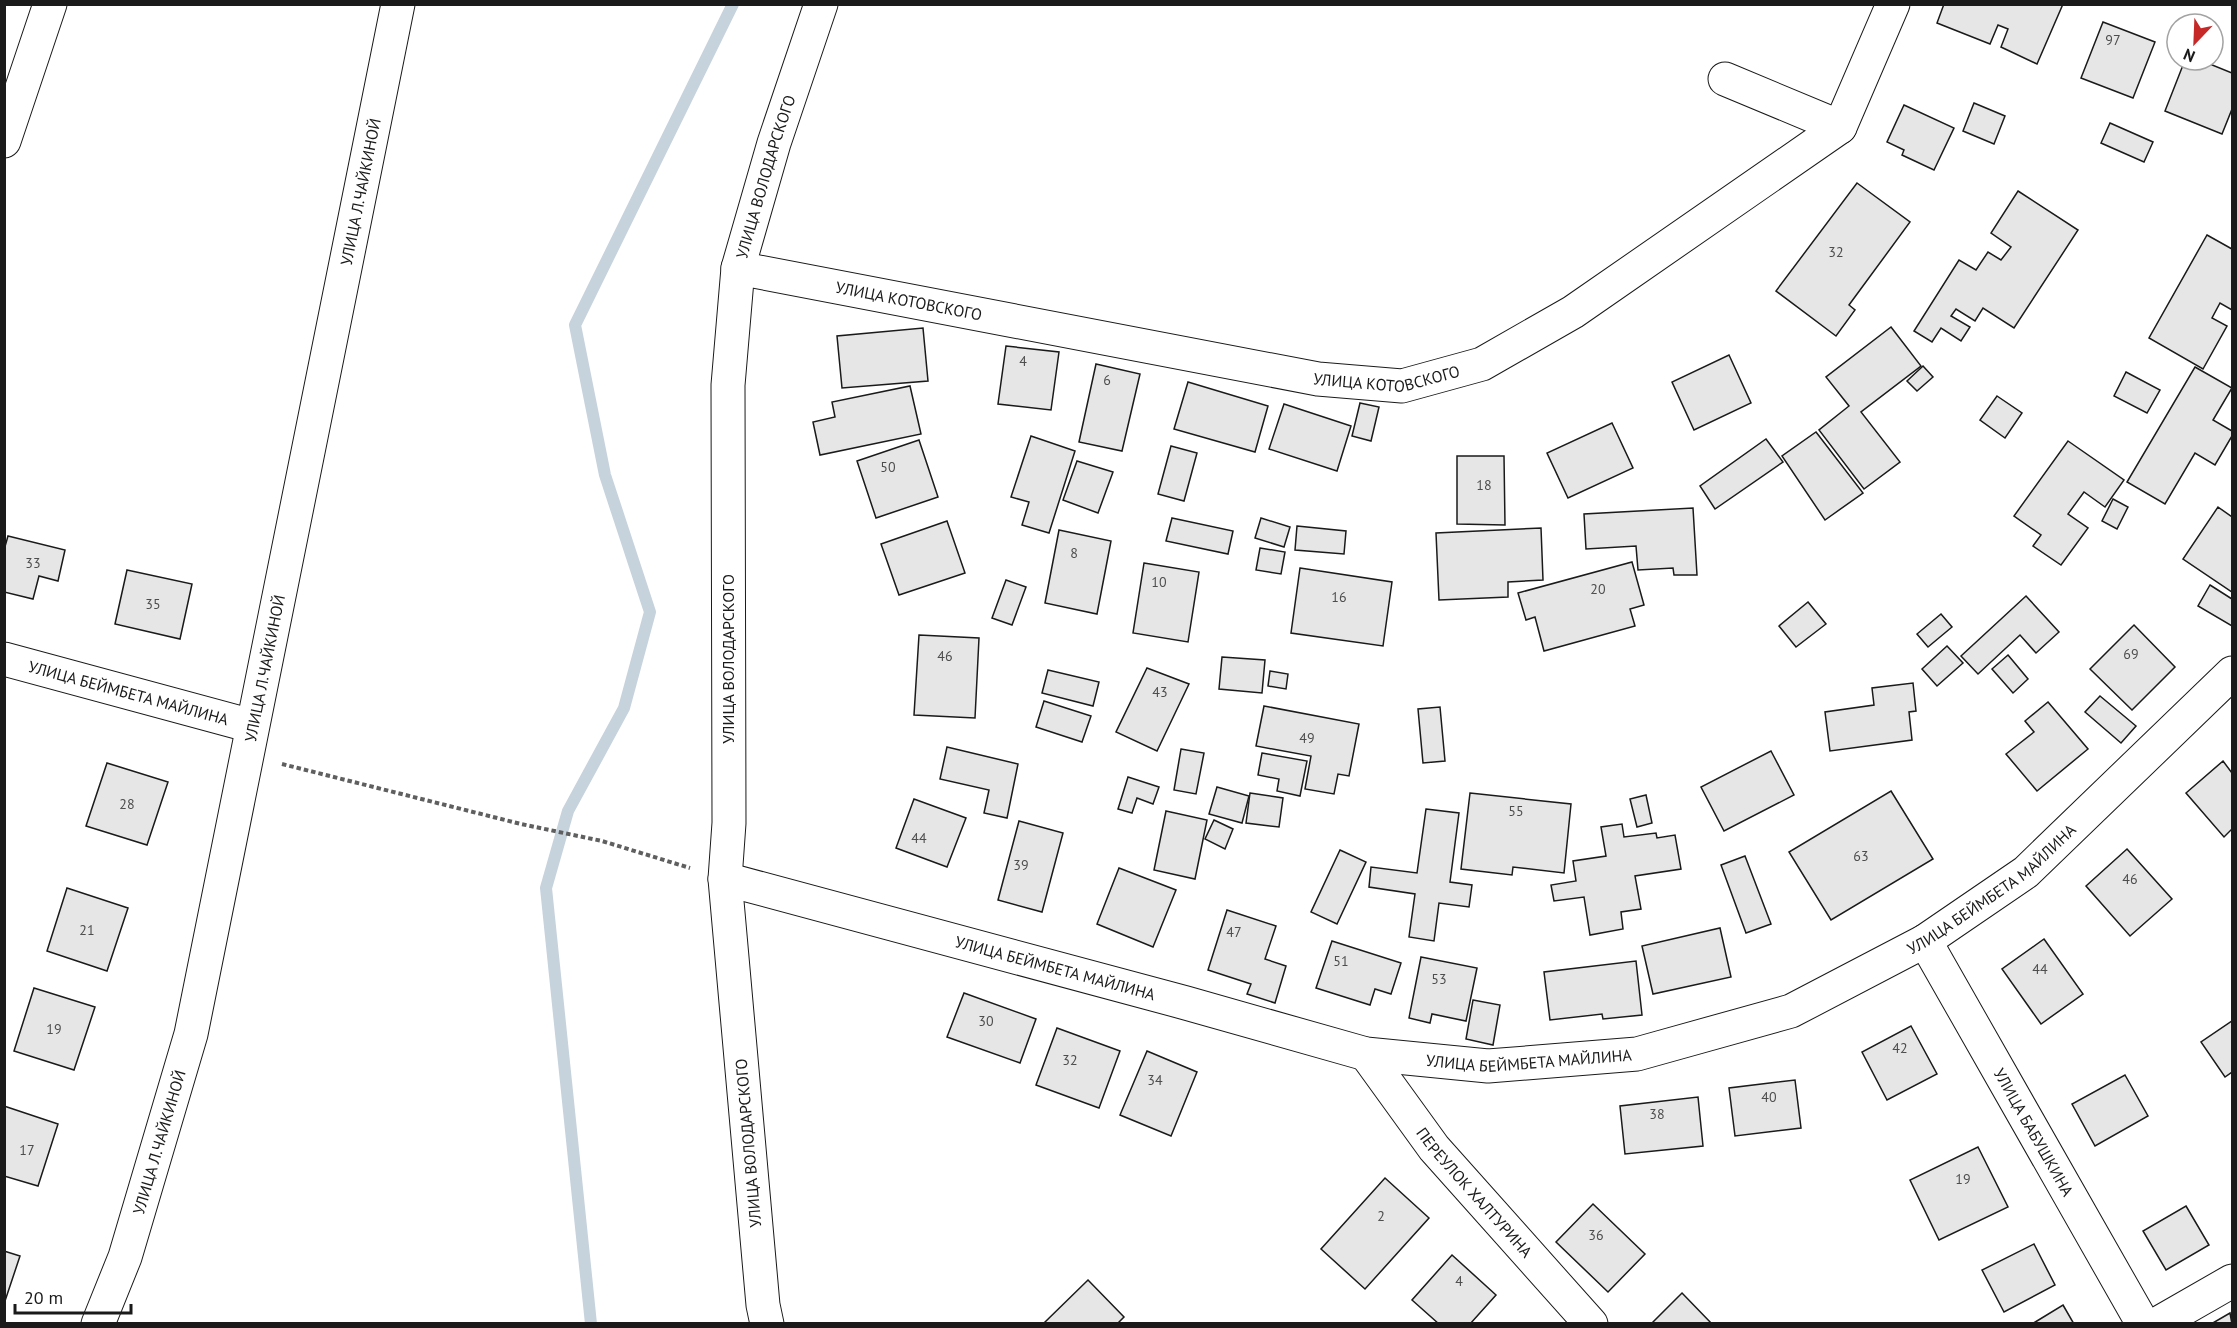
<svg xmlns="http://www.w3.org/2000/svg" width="2237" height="1328" viewBox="0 0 2237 1328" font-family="'PT Sans',sans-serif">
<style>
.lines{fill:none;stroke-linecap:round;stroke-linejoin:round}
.stream{stroke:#c6d2dc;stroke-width:12}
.building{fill:#e6e6e6;stroke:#1a1a1a;stroke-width:1.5}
.minor-casing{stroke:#1a1a1a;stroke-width:35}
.path{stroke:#5f5f5f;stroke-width:4;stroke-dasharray:4.5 3;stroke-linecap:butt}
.minor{stroke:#fff;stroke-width:33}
.labels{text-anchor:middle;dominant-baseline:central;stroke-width:4.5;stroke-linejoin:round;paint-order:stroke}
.number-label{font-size:14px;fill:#4d4d4d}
.street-label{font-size:16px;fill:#1a1a1a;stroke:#fff}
</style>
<rect width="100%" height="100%" fill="#fff"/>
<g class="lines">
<path class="stream" d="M591 1324 546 888 568 811 624 708 650 612 605 475 575 325 733 4"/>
</g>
<g class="building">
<path d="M1944 4H2063L2037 64 2001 47 2008 29 1998 25 1990 44 1937 23Z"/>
<path d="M2103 22 2155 42 2133 98 2081 78Z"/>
<path d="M2185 60H2200L2232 73V109L2222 134 2165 111Z"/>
<path d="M1974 103 2005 116 1994 144 1963 131Z"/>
<path d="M1904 105 1954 128 1934 170 1902 155 1904 150 1887 142Z"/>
<path d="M2110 123 2153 142 2144 162 2101 143Z"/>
<path d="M1857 183 1910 222 1849 305 1855 310 1836 336 1776 291Z"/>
<path d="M2018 191 2078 230 2014 328 1983 308 1975 321 1956 309 1951 316 1970 327 1961 341 1941 328 1932 342 1914 331 1959 260 1976 270 1988 252 2001 260 2011 247 1991 233Z"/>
<path d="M2207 235 2232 249V310L2220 303 2212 318 2227 326 2203 369 2149 338Z"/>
<path d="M1891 327 1921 366 1861 412 1900 462 1864 489 1819 430 1849 406 1826 377Z"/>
<path d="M923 328 928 381 842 388 837 336Z"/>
<path d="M1006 346 1059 352 1051 410 998 404Z"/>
<path d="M1729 355 1751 403 1694 430 1672 382Z"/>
<path d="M1096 364 1140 374 1122 451 1079 442Z"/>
<path d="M1923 366 1933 377 1917 391 1907 381Z"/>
<path d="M2195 367 2232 388 2213 420 2232 431V436L2215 465 2195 453 2165 504 2127 482Z"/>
<path d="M2126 372 2160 390 2147 413 2114 396Z"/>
<path d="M1188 382 1268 406 1255 452 1174 429Z"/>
<path d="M910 386 921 434 820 455 813 422 835 417 832 402Z"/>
<path d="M1997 396 2022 413 2005 438 1980 420Z"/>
<path d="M1360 403 1379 407 1371 441 1352 436Z"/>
<path d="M1284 404 1351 426 1337 471 1269 449Z"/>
<path d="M1612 423 1633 468 1568 498 1547 453Z"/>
<path d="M1816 432 1863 493 1825 520 1782 456Z"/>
<path d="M1031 436 1075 451 1049 533 1022 525 1029 502 1011 497Z"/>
<path d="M1766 439 1783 462 1715 509 1700 486Z"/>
<path d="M919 440 938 497 876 518 857 461Z"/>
<path d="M2068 441 2124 480 2105 507 2084 492 2068 514 2088 528 2061 565 2033 546 2041 535 2014 516Z"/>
<path d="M1171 446 1197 453 1184 501 1158 494Z"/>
<path d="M1457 456H1504L1505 525 1457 524Z"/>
<path d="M1077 461 1113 472 1098 513 1063 500Z"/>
<path d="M2113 499 2128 507 2117 529 2102 521Z"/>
<path d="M2218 507 2232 517V592L2183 559Z"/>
<path d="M1693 508 1697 575H1674L1673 568 1638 570 1636 546 1586 549 1584 514Z"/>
<path d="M1172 518 1233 531 1228 554 1166 541Z"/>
<path d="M1261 518 1290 527 1284 547 1255 538Z"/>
<path d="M947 521 965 573 899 595 881 544Z"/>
<path d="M1297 526 1346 531 1344 554 1295 550Z"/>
<path d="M1541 528 1543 580 1508 582V597L1439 600 1436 533Z"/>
<path d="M1059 530 1111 541 1097 614 1045 603Z"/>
<path d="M8 536 65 550 58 581 39 576 33 599 4 592V550Z"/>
<path d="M1260 548 1285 552 1281 574 1256 570Z"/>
<path d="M1632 562 1644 605 1630 609 1635 626 1544 651 1535 617 1526 620 1518 593Z"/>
<path d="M1144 563 1199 572 1188 642 1133 633Z"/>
<path d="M1300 568 1392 582 1383 646 1291 633Z"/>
<path d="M127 570 192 584 180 639 115 624Z"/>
<path d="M1006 580 1026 587 1012 625 992 618Z"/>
<path d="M2210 585 2232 599V626L2198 606Z"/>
<path d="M2026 596 2059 632 2036 653 2020 635 1978 674 1961 656Z"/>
<path d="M1808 602 1826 624 1796 647 1779 626Z"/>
<path d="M1941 614 1952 627 1928 647 1917 634Z"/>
<path d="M2134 625 2175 667 2132 710 2090 669Z"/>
<path d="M919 635 979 638 975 718 914 715Z"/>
<path d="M1947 646 1963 663 1937 686 1922 669Z"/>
<path d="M2008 655 2028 679 2013 693 1992 669Z"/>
<path d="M1222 657 1265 660 1262 693 1219 689Z"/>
<path d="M1147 668 1189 684 1157 751 1116 732Z"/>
<path d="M1048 670 1099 682 1093 706 1042 693Z"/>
<path d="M1270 671 1288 674 1286 689 1268 686Z"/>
<path d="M1913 683 1916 711 1909 712 1912 740 1830 751 1825 712 1874 705 1872 688Z"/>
<path d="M2100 696 2136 726 2121 743 2085 712Z"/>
<path d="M1044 701 1091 716 1082 742 1036 727Z"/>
<path d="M2048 702 2088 749 2037 791 2006 754 2034 732 2025 721Z"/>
<path d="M1264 706 1359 724 1349 776 1338 774 1334 794 1305 789 1311 756 1256 746Z"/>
<path d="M1440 707 1445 761 1423 763 1418 709Z"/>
<path d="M947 747 1018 764 1007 818 984 813 989 790 940 779Z"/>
<path d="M1181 749 1204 753 1196 794 1174 790Z"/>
<path d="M1771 751 1794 795 1724 831 1701 787Z"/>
<path d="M1262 753 1307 761 1300 796 1277 791 1279 779 1258 775Z"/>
<path d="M2223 761 2232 773V829L2224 837 2186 793Z"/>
<path d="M107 763 168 782 147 845 86 826Z"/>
<path d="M1128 777 1159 787 1153 804 1137 798 1132 813 1118 809Z"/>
<path d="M1217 787 1249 796 1242 823 1209 814Z"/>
<path d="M1891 791 1933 859 1831 920 1789 852Z"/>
<path d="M1250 793 1283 798 1279 827 1246 823Z"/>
<path d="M1470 793 1571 804 1564 873 1513 867 1512 875 1461 869Z"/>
<path d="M1646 795 1652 823 1637 827 1630 799Z"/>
<path d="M914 799 966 818 947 867 896 848Z"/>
<path d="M1426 809 1459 813 1450 882 1472 885 1469 907 1439 903 1434 941 1409 937 1415 894 1369 887 1371 867 1417 873Z"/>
<path d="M1166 811 1207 820 1195 879 1154 870Z"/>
<path d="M1214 820 1233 829 1225 849 1205 839Z"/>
<path d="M1019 821 1063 833 1042 912 998 900Z"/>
<path d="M1622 824 1624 837 1656 833 1657 838 1675 835 1681 869 1635 876 1641 909 1621 912 1623 929 1590 935 1584 897 1554 901 1551 885 1576 881 1573 861 1606 856 1601 827Z"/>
<path d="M2127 849 2172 899 2130 936 2086 886Z"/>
<path d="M1340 850 1366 862 1337 924 1311 912Z"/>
<path d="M1745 856 1771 924 1746 933 1721 865Z"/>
<path d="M1119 868 1176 890 1153 947 1097 924Z"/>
<path d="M67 888 128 908 107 971 47 951Z"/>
<path d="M1227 910 1276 926 1265 959 1286 966 1275 1003 1247 994 1251 984 1208 970Z"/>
<path d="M1720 928 1731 977 1653 994 1642 946Z"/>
<path d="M2044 939 2083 994 2041 1024 2002 969Z"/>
<path d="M1332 941 1401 963 1391 994 1375 989 1370 1005 1316 988Z"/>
<path d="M1421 957 1477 968 1466 1021 1432 1014 1430 1023 1409 1018Z"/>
<path d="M1636 961 1642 1015 1603 1019 1602 1014 1550 1020 1544 972Z"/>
<path d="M34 988 95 1007 74 1070 14 1051Z"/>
<path d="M964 993 1036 1019 1020 1063 947 1037Z"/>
<path d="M1473 1000 1500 1005 1493 1045 1466 1039Z"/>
<path d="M2232 1021V1072L2225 1077 2201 1042Z"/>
<path d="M1911 1026 1937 1074 1887 1100 1862 1052Z"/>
<path d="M1057 1028 1120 1051 1099 1108 1036 1085Z"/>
<path d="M1147 1051 1197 1072 1171 1136 1120 1115Z"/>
<path d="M2125 1075 2148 1116 2095 1146 2072 1104Z"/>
<path d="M1795 1080 1801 1128 1735 1136 1729 1088Z"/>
<path d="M1698 1097 1703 1146 1625 1154 1620 1106Z"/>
<path d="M4 1106 58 1124 38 1186 4 1176Z"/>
<path d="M1978 1147 2008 1207 1939 1240 1910 1180Z"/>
<path d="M1385 1178 1429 1218 1365 1289 1321 1249Z"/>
<path d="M1593 1204 1645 1254 1608 1292 1556 1242Z"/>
<path d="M2186 1206 2209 1245 2166 1270 2143 1231Z"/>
<path d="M2034 1244 2055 1285 2004 1312 1982 1270Z"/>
<path d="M4 1251 20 1256 4 1304Z"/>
<path d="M1452 1255 1496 1295 1470 1324H1439L1412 1300Z"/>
<path d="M1088 1280 1124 1317 1117 1324H1043Z"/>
<path d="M1682 1293 1712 1324H1651Z"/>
<path d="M2063 1305 2074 1324H2032Z"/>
<path d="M2230 1313 2232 1324H2211Z"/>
</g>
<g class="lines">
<defs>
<g id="minor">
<path d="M1725 79 1840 127"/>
<path d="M4 141 50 4"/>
<path id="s1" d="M738 268 1318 379 1402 386 1482 364 1573 312 1840 127 1893 4"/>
<path id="s2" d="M4 659 252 726"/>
<path id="s3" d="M725 879 1186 1003 1366 1054 1488 1066 1637 1054 1791 1011 1925 941 2026 872 2232 673"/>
<path id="s4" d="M1925 941 2143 1324"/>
<path id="s5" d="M1366 1054 1434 1148 1591 1324"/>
<path id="s6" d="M98 1324 125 1257 191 1034 398 4"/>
<path id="s7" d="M767 1324 763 1305 725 879 729 823 728 385 738 268 774 143 821 4"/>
<path d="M2157 1324 2232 1281"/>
</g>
</defs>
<use href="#minor" class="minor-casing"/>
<path class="path" d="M282 764 521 824 602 841 690 868"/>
<use href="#minor" class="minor"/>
</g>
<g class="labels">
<g class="number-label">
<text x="2113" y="40">97</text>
<text x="1836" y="252">32</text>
<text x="1023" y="361">4</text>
<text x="1107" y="380">6</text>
<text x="888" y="467">50</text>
<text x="1484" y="485">18</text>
<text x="1074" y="553">8</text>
<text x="33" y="563">33</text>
<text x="1159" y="582">10</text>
<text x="1598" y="589">20</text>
<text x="1339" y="597">16</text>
<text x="153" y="604">35</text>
<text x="2131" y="654">69</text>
<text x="945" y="656">46</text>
<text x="1160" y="692">43</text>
<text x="1307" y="738">49</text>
<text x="127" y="804">28</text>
<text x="1516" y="811">55</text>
<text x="919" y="838">44</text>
<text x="1861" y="856">63</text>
<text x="1021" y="865">39</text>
<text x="2130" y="879">46</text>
<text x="87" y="930">21</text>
<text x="1234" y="932">47</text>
<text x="1341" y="961">51</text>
<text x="2040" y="969">44</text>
<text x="1439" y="979">53</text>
<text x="986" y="1021">30</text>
<text x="54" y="1029">19</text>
<text x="1900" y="1048">42</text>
<text x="1070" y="1060">32</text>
<text x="1155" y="1080">34</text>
<text x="1769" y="1097">40</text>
<text x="1657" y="1114">38</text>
<text x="27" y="1150">17</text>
<text x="1963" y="1179">19</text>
<text x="1381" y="1216">2</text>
<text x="1596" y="1235">36</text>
<text x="1459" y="1281">4</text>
</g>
<g class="street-label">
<text stroke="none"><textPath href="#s7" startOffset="1154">УЛИЦА ВОЛОДАРСКОГО</textPath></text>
<text stroke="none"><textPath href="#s6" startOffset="1164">УЛИЦА Л.ЧАЙКИНОЙ</textPath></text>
<text stroke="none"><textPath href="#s1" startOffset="174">УЛИЦА КОТОВСКОГО</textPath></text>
<text stroke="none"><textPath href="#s1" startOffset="660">УЛИЦА КОТОВСКОГО</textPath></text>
<text transform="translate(728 659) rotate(-90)">УЛИЦА ВОЛОДАРСКОГО</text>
<text stroke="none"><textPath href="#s6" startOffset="678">УЛИЦА Л.ЧАЙКИНОЙ</textPath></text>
<text stroke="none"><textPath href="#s2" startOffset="129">УЛИЦА БЕЙМБЕТА МАЙЛИНА</textPath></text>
<text stroke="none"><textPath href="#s3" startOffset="1332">УЛИЦА БЕЙМБЕТА МАЙЛИНА</textPath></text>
<text stroke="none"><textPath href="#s3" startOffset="342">УЛИЦА БЕЙМБЕТА МАЙЛИНА</textPath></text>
<text stroke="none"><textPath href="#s3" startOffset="828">УЛИЦА БЕЙМБЕТА МАЙЛИНА</textPath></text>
<text stroke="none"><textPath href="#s4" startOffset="220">УЛИЦА БАБУШКИНА</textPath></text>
<text stroke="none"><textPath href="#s6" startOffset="192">УЛИЦА Л.ЧАЙКИНОЙ</textPath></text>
<text transform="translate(748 1143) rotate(-95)">УЛИЦА ВОЛОДАРСКОГО</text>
<text stroke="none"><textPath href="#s5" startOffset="176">ПЕРЕУЛОК ХАЛТУРИНА</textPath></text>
</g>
</g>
<rect width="2237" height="1328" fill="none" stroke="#1a1a1a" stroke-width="12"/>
<g transform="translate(2195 42) rotate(203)"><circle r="28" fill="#ffffff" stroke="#a3a3a3" stroke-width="1.5"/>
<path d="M0-4.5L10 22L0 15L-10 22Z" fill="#c62828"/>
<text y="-9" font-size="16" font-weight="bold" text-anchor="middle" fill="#1a1a1a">N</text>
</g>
<path d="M15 1304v9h116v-9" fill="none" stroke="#1a1a1a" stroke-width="3"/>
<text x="24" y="1304" font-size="18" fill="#1a1a1a" stroke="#ffffff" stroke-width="4.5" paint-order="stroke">20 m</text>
</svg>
